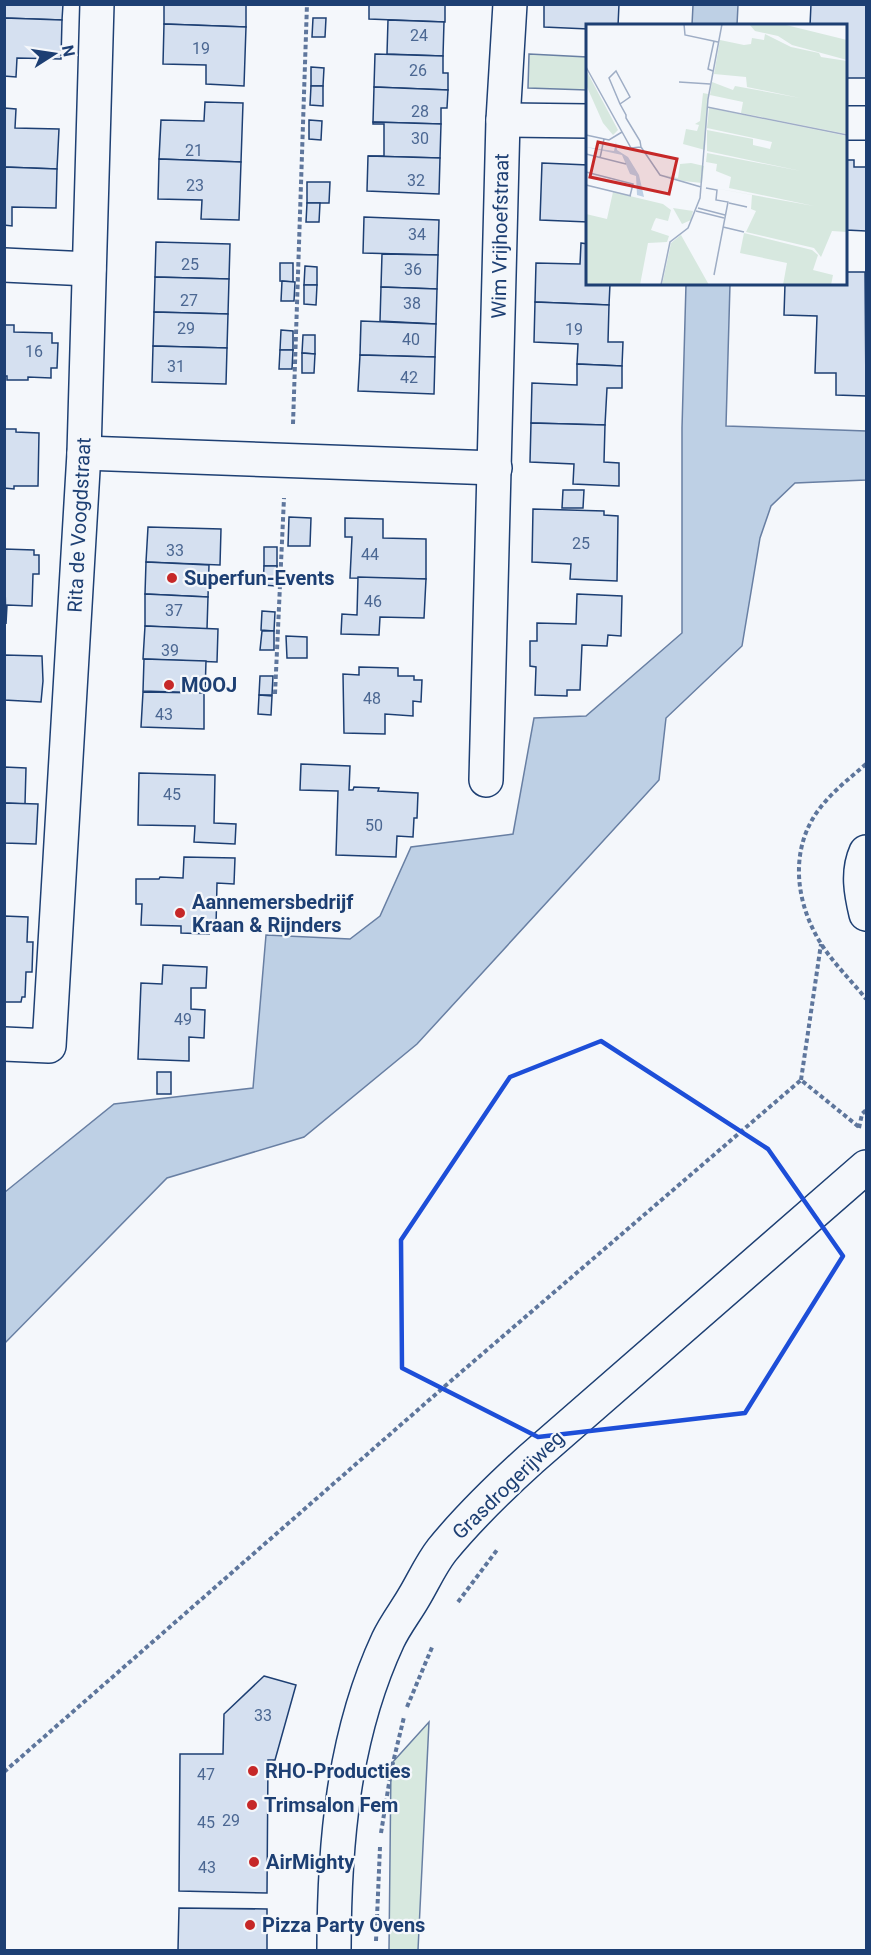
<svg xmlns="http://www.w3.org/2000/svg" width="871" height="1955" viewBox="0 0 871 1955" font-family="Roboto,sans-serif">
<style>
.green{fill:#d7e8df;stroke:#687fa3;stroke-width:1.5}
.water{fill:#bed0e5;stroke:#687fa3;stroke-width:1.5}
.building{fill:#d5e0f0;stroke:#1d3f73;stroke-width:1.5}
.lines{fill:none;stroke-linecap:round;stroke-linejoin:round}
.minor-casing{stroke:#1d3f73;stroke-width:36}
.tertiary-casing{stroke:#1d3f73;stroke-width:36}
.path{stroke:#5e769c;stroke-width:4;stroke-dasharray:4.5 3;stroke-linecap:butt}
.minor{stroke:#f4f7fb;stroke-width:33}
.tertiary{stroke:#f4f7fb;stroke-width:33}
.marked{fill:none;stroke:#1d4ed8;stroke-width:4.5;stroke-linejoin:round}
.poi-dot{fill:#c62828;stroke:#f4f7fb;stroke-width:2}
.labels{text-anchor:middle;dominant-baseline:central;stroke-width:4.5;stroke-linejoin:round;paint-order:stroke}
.number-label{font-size:16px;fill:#4b6792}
.street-label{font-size:20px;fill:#1d3f73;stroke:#f4f7fb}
.poi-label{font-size:20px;font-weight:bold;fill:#1d3f73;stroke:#f4f7fb;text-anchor:start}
.inset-road{fill:none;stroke:#9eadc5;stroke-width:1.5}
.view{fill:#c62828;fill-opacity:0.15;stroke:#c62828;stroke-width:3}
.inset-edge{fill:none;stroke:#1d3f73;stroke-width:3}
</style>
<rect width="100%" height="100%" fill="#f4f7fb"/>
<g class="green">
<path d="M529 54 587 57V90L528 88Z"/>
<path d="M429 1722 418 1950H389L391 1764Z"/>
</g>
<g class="water">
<path d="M693 5H738L737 25H692Z"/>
<path d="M686 284H730L726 426 866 431V480L795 483 771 506 760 538 742 646 666 718 659 780 417 1044 304 1137 167 1178 5 1343V1192L114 1104 253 1088 266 935 350 939 380 916 411 847 513 834 534 718 586 716 682 633V428Z"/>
</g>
<g class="building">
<path d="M4 4H63L62 20 4 18Z"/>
<path d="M164 4H246V27L164 24Z"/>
<path d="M369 4H445V22L369 19Z"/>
<path d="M544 4H619L618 26H588V29L544 27Z"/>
<path d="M811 4H866V78H846V26H810Z"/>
<path d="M4 18 62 20 61 59 17 58 16 77 4 76Z"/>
<path d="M313 18H326L325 37H312Z"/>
<path d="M388 20 444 22 443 56 387 54Z"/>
<path d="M164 24 246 27 244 86 206 84V65L163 64Z"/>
<path d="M375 54 443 56V73H448V90L374 87Z"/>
<path d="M311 67 324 68 323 86H311Z"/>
<path d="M311 86H323V106L310 105Z"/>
<path d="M374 87 448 90 447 108H441V124L373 122Z"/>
<path d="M205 102 243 103 241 162 159 159 161 120 204 121Z"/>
<path d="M4 108 16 109 15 128 59 129 57 169 4 167Z"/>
<path d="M309 120 322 121 321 140 309 139Z"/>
<path d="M373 122 441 124 440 158 368 156H384V124H373Z"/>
<path d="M368 156 440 158 439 194 367 191Z"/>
<path d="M159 159 241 162 239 220 201 219 202 200 158 199Z"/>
<path d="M846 160H854V167H866V231L846 230Z"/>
<path d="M542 163 588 165V222L540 220Z"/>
<path d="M4 167 57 169 56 208 12 207V226L4 225Z"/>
<path d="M307 182H330L329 203H307Z"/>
<path d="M307 203H320L319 222H306Z"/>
<path d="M364 217 439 220 438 255 363 253Z"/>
<path d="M156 242 230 244 229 279 155 277Z"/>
<path d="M581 243 588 244V284H610L609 305 535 302 536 263 580 264Z"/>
<path d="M382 254 438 255 437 289 381 287Z"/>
<path d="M280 263H293V282L280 281Z"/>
<path d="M305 266 317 267V285H304Z"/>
<path d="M846 272H865L866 396 836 395V373H815L817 316 784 315 785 284H846Z"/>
<path d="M155 277 229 279 228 314 154 312Z"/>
<path d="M282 281 295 282 294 301H281Z"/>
<path d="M304 285H317L316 305 304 304Z"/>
<path d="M381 287 437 289 436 324 380 321Z"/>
<path d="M535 302 609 305 608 342H623L622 366 577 364 578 344 534 342Z"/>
<path d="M154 312 228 314 227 348 153 346Z"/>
<path d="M361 321 436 324 435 357 360 355Z"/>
<path d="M4 325H14V332L52 333V343H58L57 368H51V378L28 377V380H7V376H4Z"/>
<path d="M281 330 293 331V350H280Z"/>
<path d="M303 335H315V354L302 353Z"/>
<path d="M153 346 227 348 226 384 152 382Z"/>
<path d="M280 350H293L292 369H279Z"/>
<path d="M302 353 315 354 314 373H302Z"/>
<path d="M360 355 435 357 434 394 358 391Z"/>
<path d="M577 364 622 366V388H607L605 425 531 423 532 383 577 385Z"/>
<path d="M531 423 605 425 604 462 619 463V486L573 484 574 464 530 462Z"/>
<path d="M4 429H16V432L39 433 38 486H14V489L4 488Z"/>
<path d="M563 490H584L583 508H562Z"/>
<path d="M533 509 604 511V515L618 516 617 581 570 579 571 564 532 562Z"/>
<path d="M289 517 311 518 310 546H288Z"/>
<path d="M345 518 383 519V538L426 539V579L350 578 352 537H345Z"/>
<path d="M148 527 221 529 220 565 146 562Z"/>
<rect x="264" y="547" width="13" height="19"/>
<path d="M4 549 34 550V555H39V574H33L32 606 7 605 6 624Z"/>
<path d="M146 562 209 565 208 597 145 594Z"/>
<path d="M264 566H277L276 586 263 585Z"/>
<path d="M358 577 426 579 424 618 380 617 379 635 341 634 342 614 357 615Z"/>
<path d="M145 594 208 597 207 629 145 626Z"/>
<path d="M577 594 622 596 621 636 608 635 607 646 582 645 580 690H567V696L535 695 536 667 530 666V641H537V623L576 624Z"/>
<path d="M262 611 275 612 274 631 261 630Z"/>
<path d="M145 626 218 629 217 662 143 659Z"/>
<path d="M262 631H274V650H260Z"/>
<path d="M286 636 307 637V658H287Z"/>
<path d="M4 655 42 656 43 681 41 702 4 700Z"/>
<path d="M144 659 206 661 205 693 143 691Z"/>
<path d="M359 667 398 668V676H414V680H422L421 702 413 701V716L385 714V734L344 733 343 674 359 675Z"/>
<path d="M260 676H273L272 695H259Z"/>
<path d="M143 692 204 693V729L141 727Z"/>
<path d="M259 695 272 696 271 715 258 714Z"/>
<path d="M301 764 350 766 349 790H353L354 787 379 788 378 791 418 793 417 818H414L413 837 397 836 396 857 336 855 338 791 300 790Z"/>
<path d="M4 767 26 768 25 804 4 803Z"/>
<path d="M139 773 215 775 214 823 236 824 235 844 194 842 195 826 138 825Z"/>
<path d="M4 803 38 804 36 844 4 843Z"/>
<path d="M184 857 235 858 234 884 217 883 216 927 209 928V934L181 933V926L141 925 142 904H136V879H159L160 877 183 878Z"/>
<path d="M4 916 28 917 27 942H33L32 972H26L25 997H22L21 1002H4Z"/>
<path d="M163 965 207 967 206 988H191V1009L205 1010 204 1038 189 1037V1061L138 1059 141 983 162 984Z"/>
<rect x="157" y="1072" width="14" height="22"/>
<path d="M264 1676 296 1685 275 1760H268L267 1893 179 1891 180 1754H223L224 1714Z"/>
<path d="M179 1908 267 1909V1950H178Z"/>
</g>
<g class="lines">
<defs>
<g id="minor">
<path d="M503 120 588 121"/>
<path d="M846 123H866"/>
<path d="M4 265 89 269"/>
<path d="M84 453 495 468"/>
<path d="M486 780 503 120 510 4"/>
<path d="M4 1044 49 1046 84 453 97 4"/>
</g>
<g id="tertiary">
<path d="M866 852C857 872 861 893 866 914"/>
<path d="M334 1950C334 1845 343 1737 388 1640 395 1625 406 1611 414 1597 423 1582 431 1564 442 1550 469 1517 499 1488 531 1459L866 1167"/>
</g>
</defs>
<use href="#minor" class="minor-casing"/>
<use href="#tertiary" class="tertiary-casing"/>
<g class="path">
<path d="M293 424 307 4"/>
<path d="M275 694 284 498"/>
<path d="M866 764C850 778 833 791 820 808 789 848 795 901 820 942 832 962 851 980 866 999"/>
<path d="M801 1080 821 944"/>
<path d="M859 1128 862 1114 866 1110"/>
<path d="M458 1602 497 1550"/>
<path d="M407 1707 433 1645"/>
<path d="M4 1772 452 1380 801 1080 859 1127"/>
<path d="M381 1833 391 1771 404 1717"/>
<path d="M376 1941 380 1847"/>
</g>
<use href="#minor" class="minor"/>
<use href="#tertiary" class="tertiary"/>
</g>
<path class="marked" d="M601 1041 768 1149 843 1256 745 1413 538 1437 402 1368 401 1240 510 1077Z"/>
<g class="poi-dot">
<circle cx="172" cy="578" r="6"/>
<circle cx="169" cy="685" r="6"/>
<circle cx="180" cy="913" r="6"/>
<circle cx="253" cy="1771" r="6"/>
<circle cx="252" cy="1805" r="6"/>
<circle cx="254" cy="1862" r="6"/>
<circle cx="250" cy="1925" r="6"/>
</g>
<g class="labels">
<g class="number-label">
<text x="419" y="35">24</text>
<text x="201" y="48">19</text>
<text x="418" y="70">26</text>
<text x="420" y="111">28</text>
<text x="420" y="138">30</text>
<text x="194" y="150">21</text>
<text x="416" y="180">32</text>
<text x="195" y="185">23</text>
<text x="417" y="234">34</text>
<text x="190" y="264">25</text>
<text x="413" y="269">36</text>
<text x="189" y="300">27</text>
<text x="412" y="303">38</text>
<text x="186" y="328">29</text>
<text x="574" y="329">19</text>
<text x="411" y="339">40</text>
<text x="34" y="351">16</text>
<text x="176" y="366">31</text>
<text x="409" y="377">42</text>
<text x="581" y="543">25</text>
<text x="175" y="550">33</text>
<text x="370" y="554">44</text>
<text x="373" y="601">46</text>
<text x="174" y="610">37</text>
<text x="170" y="650">39</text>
<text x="372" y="698">48</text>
<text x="164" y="714">43</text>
<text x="172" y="794">45</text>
<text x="374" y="825">50</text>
<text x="183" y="1019">49</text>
<text x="263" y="1715">33</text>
<text x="206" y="1774">47</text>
<text x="231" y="1820">29</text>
<text x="206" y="1822">45</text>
<text x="207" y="1867">43</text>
</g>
<g class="street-label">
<text transform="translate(500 236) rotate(-89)">Wim Vrijhoefstraat</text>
<text transform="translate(79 525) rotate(-87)">Rita de Voogdstraat</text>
<text transform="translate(508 1485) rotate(-44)">Grasdrogerijweg</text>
</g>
<g class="poi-label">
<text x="184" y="578">Superfun-Events</text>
<text x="181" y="685">MOOJ</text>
<text x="192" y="902">Aannemersbedrijf<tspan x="192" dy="23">Kraan &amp; Rijnders</tspan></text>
<text x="265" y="1771">RHO-Producties</text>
<text x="264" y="1805">Trimsalon Fem</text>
<text x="266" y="1862">AirMighty</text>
<text x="262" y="1925">Pizza Party Ovens</text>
</g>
</g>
<g transform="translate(586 24)">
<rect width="261" height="261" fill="#f4f7fb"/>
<path d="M163 0H196L261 16V36L206 21 192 12 169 7ZM179 10 205 23 233 29 235 33 261 37V110L155 89 157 78 124 71 126 58 147 66 149 62 214 74 161 63 160 53 128 50 134 16 158 21 165 20 166 14 178 16ZM0 46 32 106 27 111 17 99 1 63ZM117 69 122 70 119 126 97 120 100 105 111 107 113 101 109 100 114 97ZM123 84 261 112V208L246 207 235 233 228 224 160 208 170 187 165 185 166 171 117 162 228 182 143 164 145 153 130 147 131 140 120 138 121 129 215 147 121 127V106L167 115V121L184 125 186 118 121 104ZM105 139 118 142 116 159 97 157 78 151 92 154 94 140ZM27 168 77 180 85 186 82 197 70 194 68 198 65 206 83 212 81 218 62 219 54 261H0V190L21 195ZM87 184 107 187 105 196 96 200ZM158 209 226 226 232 231 227 246 247 251 245 261H197L201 239 154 229ZM96 210 95 211 123 261H76L85 219Z" fill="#d7e8df"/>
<path d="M30 118 31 126 42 133 53 151 58 173 51 171 50 152 44 150 36 131 0 123 28 127Z" fill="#bed0e5"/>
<path class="inset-road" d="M98 0 99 11 132 18M0 43 45 124 55 123M127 47 122 45 128 17M93 58 124 60M34 80 44 73 30 47 23 54 34 80 40 91V94L54 117 55 123M121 83 261 111M0 111 23 116 36 108M55 123 74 151 115 163M0 130 40 140M14 134 18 115M0 148 47 160 44 172M0 161 45 172M120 164 131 166 130 176 142 178 128 251M143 179 161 183M112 184 139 191M110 187 138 194M137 203 158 208M75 261 84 218 102 204 114 174 122 75 136 0"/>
<path class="view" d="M12 118 91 135 83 170 4 153Z"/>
<rect width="261" height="261" class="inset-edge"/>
</g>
<rect width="871" height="1955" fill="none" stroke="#1d3f73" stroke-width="12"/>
<g transform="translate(54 54) rotate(78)" stroke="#f4f7fb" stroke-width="4.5" paint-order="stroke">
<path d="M0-4.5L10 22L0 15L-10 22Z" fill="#1d3f73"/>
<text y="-9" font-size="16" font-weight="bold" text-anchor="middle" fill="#1d3f73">N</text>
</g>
</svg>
